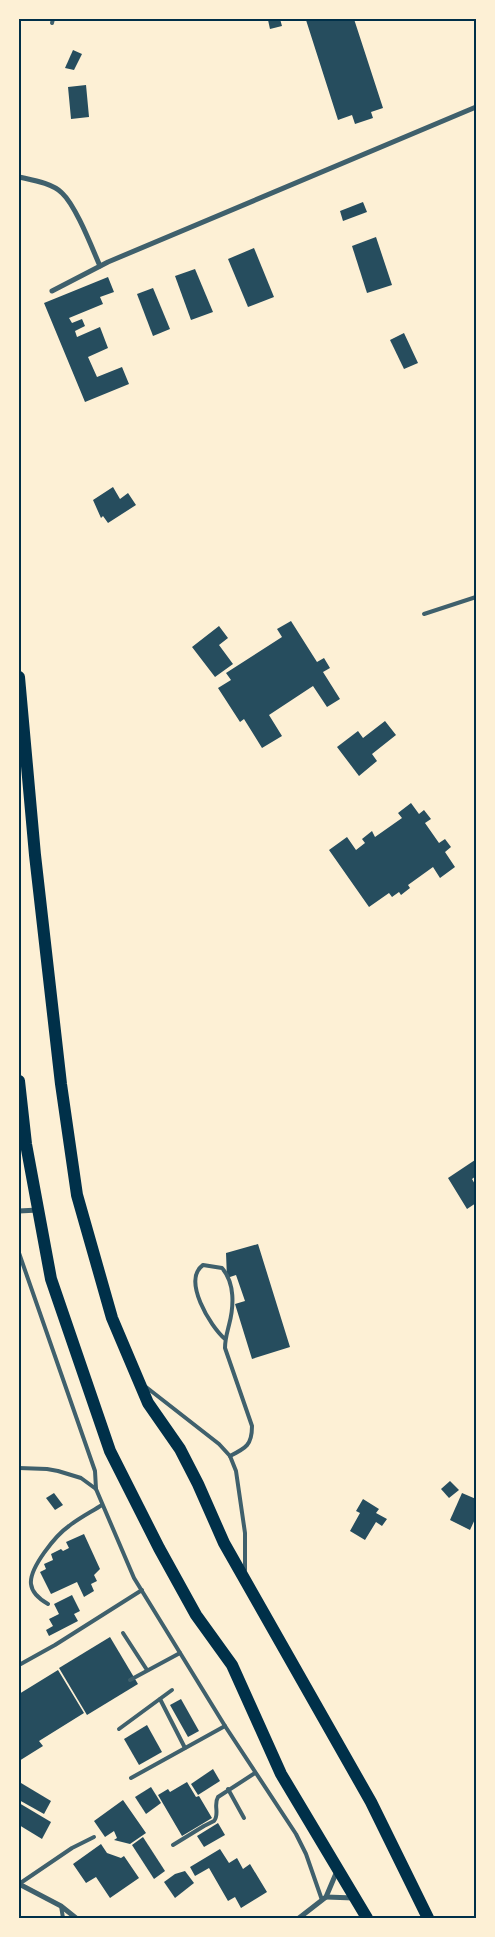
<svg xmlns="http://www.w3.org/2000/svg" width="495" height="1937" viewBox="0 0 495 1937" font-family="'Source Sans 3',sans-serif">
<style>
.building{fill:#264d5e}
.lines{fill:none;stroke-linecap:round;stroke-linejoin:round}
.service{stroke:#3f606c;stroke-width:4}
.minor{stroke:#3f606c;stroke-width:5}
.trunk{stroke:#003049;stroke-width:12}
.neatline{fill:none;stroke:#003049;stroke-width:2}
</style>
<rect width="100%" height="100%" fill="#fdf0d5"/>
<g class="building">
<path d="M280 19 282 26 270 29 268 20Z"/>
<path d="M311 19H354L383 108 371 112 373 118 355 124 352 115 338 120 306 20Z"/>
<path d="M73 50 82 54 74 70 65 68Z"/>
<path d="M86 85 89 117 71 119 68 87Z"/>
<path d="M363 202 367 212 343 221 340 211Z"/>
<path d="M376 237 392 285 367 293 352 246Z"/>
<path d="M254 248 274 297 248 307 228 259Z"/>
<path d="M195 269 213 312 191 320 175 276Z"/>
<path d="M108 277 114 292 100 297 103 304 69 318 72 323 82 319 85 326 75 331 77 337 100 327 108 348 88 357 97 377 122 367 129 384 85 402 44 303Z"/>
<path d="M153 288 170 329 153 336 137 294Z"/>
<path d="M404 333 418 363 404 369 390 340Z"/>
<path d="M113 487 120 499 128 493 136 505 108 523 103 516 101 518 93 500Z"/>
<path d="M291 621 317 662 324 658 330 668 323 672 340 699 327 707 313 686 269 715 282 736 262 748 244 719 240 722 218 688 231 680 226 673 282 637 277 629Z"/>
<path d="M219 626 228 638 219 645 233 664 215 677 192 647Z"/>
<path d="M385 721 396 735 372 754 377 761 359 776 337 747 358 731 363 738Z"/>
<path d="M411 803 419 814 424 810 431 819 425 823 439 843 445 839 451 847 445 852 455 867 440 878 433 867 408 885 410 888 401 895 399 892 392 897 389 893 369 907 329 850 347 837 356 850 365 843 362 839 372 831 375 837 402 818 398 813Z"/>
<path d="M475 1160 476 1176 472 1179 476 1186V1203L467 1209 448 1178Z"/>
<path d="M258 1244 290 1347 252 1359 235 1304 245 1301 236 1275 227 1278 226 1253Z"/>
<path d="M450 1481 459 1490 449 1498 441 1489Z"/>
<path d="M54 1493 63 1505 55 1510 46 1498Z"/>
<path d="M462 1493 476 1499V1517L470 1530 450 1520Z"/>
<path d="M363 1499 379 1509 376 1513 387 1519 382 1526 376 1522 365 1540 350 1531 360 1513 356 1511Z"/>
<path d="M84 1534 100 1569 94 1575 97 1581 91 1584 94 1591 84 1597 77 1582 51 1594 40 1572 46 1569 44 1564 53 1560 51 1554 61 1549 63 1551 69 1548 66 1542Z"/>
<path d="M72 1595 80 1611 74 1614 78 1621 49 1636 46 1630 53 1626 49 1619 59 1614 54 1604Z"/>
<path d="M110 1637 138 1684 87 1715 59 1668Z"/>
<path d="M58 1670 84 1713 39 1741 43 1746 19 1761V1694Z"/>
<path d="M181 1699 199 1731 188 1737 170 1705Z"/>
<path d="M147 1725 162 1752 139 1765 124 1739Z"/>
<path d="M213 1769 220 1781 198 1795 191 1784Z"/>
<path d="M187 1782 196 1797 199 1796 212 1818 182 1836 158 1795 168 1789 170 1792Z"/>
<path d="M21 1783 51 1801 44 1814 19 1800V1788Z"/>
<path d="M151 1787 161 1803 146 1814 135 1797Z"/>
<path d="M123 1800 146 1833 130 1844 114 1840 117 1838 114 1831 105 1837 94 1821Z"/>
<path d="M19 1803 51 1822 42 1839 19 1825Z"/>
<path d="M218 1823 225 1835 204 1847 197 1836Z"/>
<path d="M143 1837 165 1871 154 1879 132 1845Z"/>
<path d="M101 1844 107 1853 121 1858 124 1856 139 1878 110 1898 96 1877 86 1883 73 1864Z"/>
<path d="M220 1849 229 1863 237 1858 243 1869 250 1864 267 1892 241 1908 235 1897 228 1901 209 1868 195 1876 190 1867Z"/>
<path d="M185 1871 194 1883 175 1898 164 1882 175 1874Z"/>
</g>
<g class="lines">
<g class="service">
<path d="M52 23 53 19"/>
<path d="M424 614 476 597"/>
<path d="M19 1253 95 1471 96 1489"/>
<path d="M225 1339C210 1326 182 1280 203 1265L222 1268C235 1283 234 1306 229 1325 227 1333 225 1339 225 1348L252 1426C252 1445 246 1448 230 1456"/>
<path d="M146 1387 219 1444 230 1456 236 1471 245 1533V1570"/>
<path d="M19 1468 47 1469 58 1471 81 1478 96 1489 134 1578 225 1726 296 1834 306 1854 322 1900"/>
<path d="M48 1604C41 1600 32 1593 31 1584 29 1568 56 1535 69 1526 79 1518 91 1512 102 1505"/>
<path d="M123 1633 147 1670"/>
<path d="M19 1665 55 1645 142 1590"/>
<path d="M130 1680 180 1653"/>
<path d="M160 1699 185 1748"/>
<path d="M119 1729 172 1690"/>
<path d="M131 1778 225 1726"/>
<path d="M228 1789 244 1818"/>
<path d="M173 1845 204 1826 214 1821C220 1814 213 1805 218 1797L255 1773"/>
<path d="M19 1884 72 1848 94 1837"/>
<path d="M61 1906 63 1918"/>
</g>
<g class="minor">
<path d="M19 177C32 180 52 183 62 193 76 206 92 248 100 266"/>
<path d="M52 291 108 262 476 107"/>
<path d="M19 1211 38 1210"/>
<path d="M19 1884 61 1906 76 1918"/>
<path d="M326 1897 354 1898"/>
<path d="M299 1918 326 1897 337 1871"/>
</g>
<g class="trunk">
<path d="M19 677 35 855 61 1084 77 1195 112 1318 148 1403 180 1449 198 1484 224 1543 371 1802 428 1918"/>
<path d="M19 1081 26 1144 51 1279 110 1451 159 1548 196 1615 232 1665 281 1774 367 1918"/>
</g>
</g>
<rect width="495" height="1937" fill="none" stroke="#fdf0d5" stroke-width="40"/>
<rect x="20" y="20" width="455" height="1897" class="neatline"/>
</svg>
